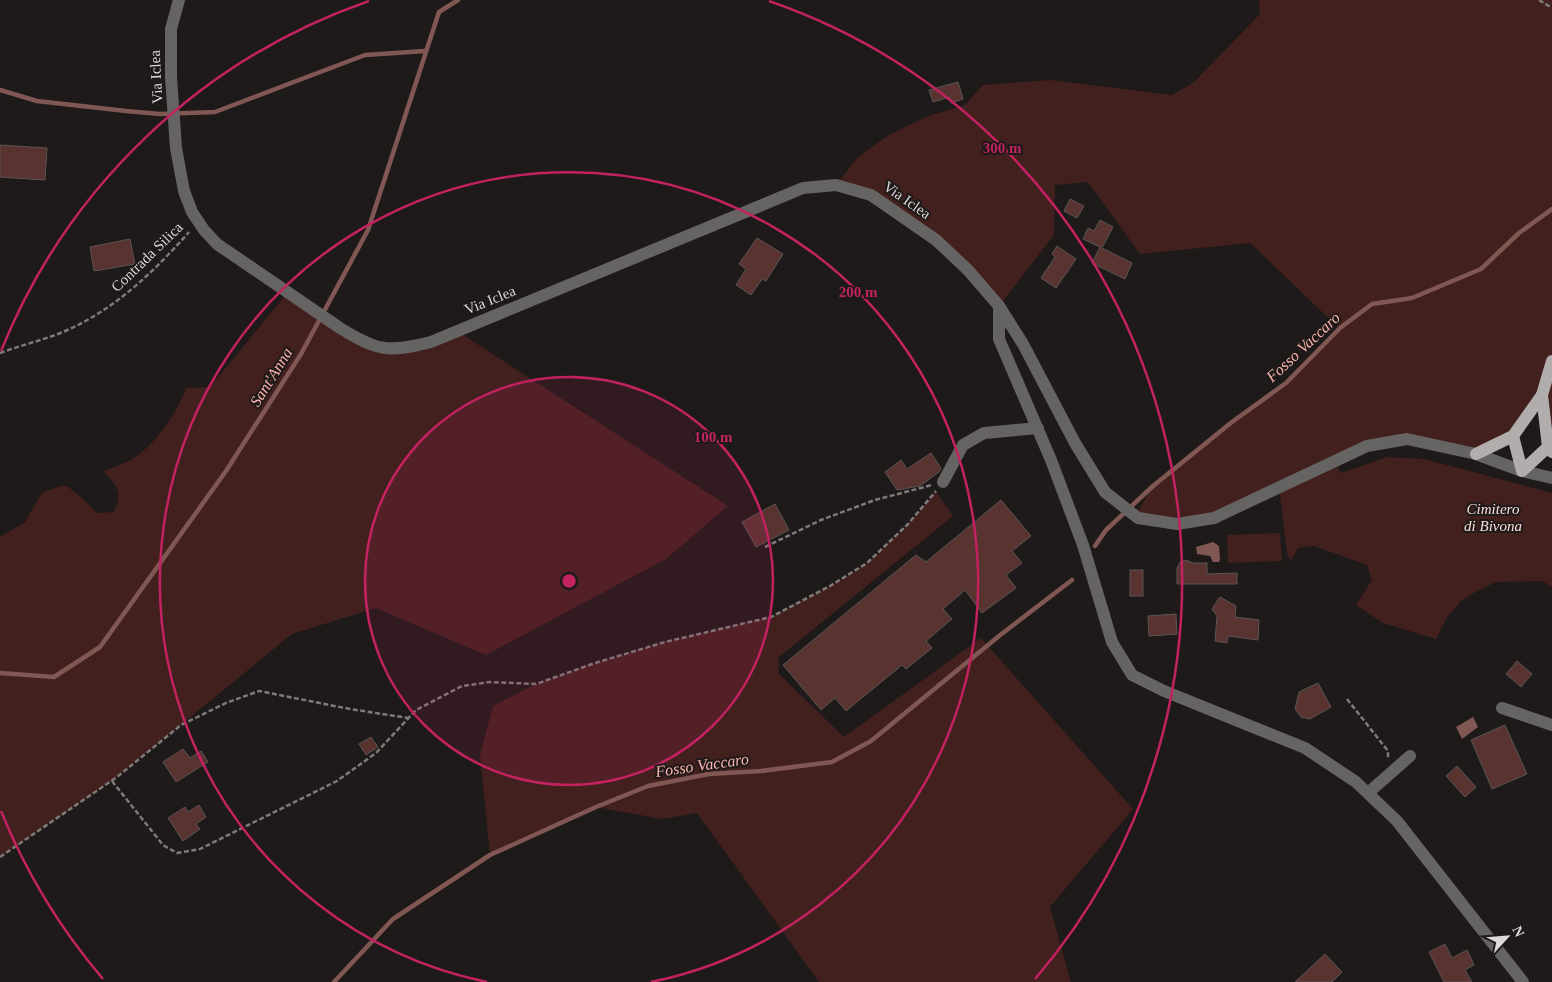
<svg xmlns="http://www.w3.org/2000/svg" width="1552" height="982" viewBox="0 0 1552 982" font-family="Georgia,serif">
<style>
.green{fill:#42201e}
.water{fill:#815753}
.lines{fill:none;stroke-linecap:round;stroke-linejoin:round}
.stream{stroke:#815753;stroke-width:4.5}
.building{fill:#593330;stroke:#5a5555}
.path{stroke:#7d7a79;stroke-width:2.5;stroke-dasharray:5 2.5;stroke-linecap:butt}
.minor{stroke:#666363;stroke-width:12}
.major{stroke:#b2adad;stroke-width:12}
.ring{fill:none;stroke:#c32261;stroke-width:2.5}
.labels{text-anchor:middle;dominant-baseline:central;stroke-width:4;stroke-linejoin:round;paint-order:stroke}
.street-label{font-size:15px;fill:#dddad9;stroke:#1e1a19}
.park-label{font-size:15px;font-style:italic;fill:#fbdcd8;stroke:#1e1a19}
.water-label{font-size:16px;font-style:italic;fill:#fcb2ac;stroke:#1e1a19}
.centre{fill:#c32261;stroke:#1e1a19;stroke-width:2.5}
.ring-label{font-size:15px;text-anchor:middle;font-weight:bold;fill:#c32261;stroke:#1e1a19;stroke-width:4;stroke-linejoin:round;paint-order:stroke}
</style>
<rect width="100%" height="100%" fill="#1e1a19"/>
<g class="green">
<path d="M1259 0H1552V452L1542 396 1513 436 1476 454 1407 439 1334 461 1341 473 1387 457 1424 459 1552 493V587L1542 581 1496 582 1477 591 1461 601 1447 617 1436 639 1383 623 1356 605 1372 580 1367 565 1314 546 1298 548 1291 561 1287 553 1279 487 1214 518 1177 524 1135 516 1153 486 1232 422 1286 383 1339 328 1250 243 1140 254 1088 182 1055 185 1054 235 999 306 968 270 871 195 836 185 858 157 889 135 928 116 965 105 983 85 1050 80 1172 95 1193 83 1260 14Z"/>
<path d="M288 292 384 349 457 331 728 506 666 559 486 655 376 608 292 634 112 781 0 857V537L25 522 42 493 60 486H67L83 499 97 513 114 512C123 490 118 488 103 471 112 468 121 465 129 461 153 448 177 414 186 388L210 387Z"/>
<path d="M936 492 953 516 779 657 778 673 844 737 981 638 1133 809 1050 907 1071 982H819L697 813 662 819 596 807 490 855 480 755 493 706 536 684 595 663 665 642 771 617 830 586 867 563 908 524Z"/>
<path d="M1280 533 1282 561 1228 563 1227 535Z"/>
</g>
<g class="water">
<path d="M1213 542 1219 546 1220 559 1219 562H1213L1210 556 1197 554 1196 547Z"/>
<path d="M1473 717 1478 727 1462 739 1456 727Z"/>
</g>
<g class="lines">
<g class="stream">
<path d="M0 90 37 101 126 111 160 114 215 112 365 55 425 51"/>
<path d="M1095 546 1106 530 1153 486 1232 422 1286 383 1340 328 1372 304 1412 298 1481 269 1519 233 1552 209"/>
<path d="M0 673 54 677 100 647 226 471 301 354 368 230 439 12 458 0"/>
<path d="M334 982 393 919 490 855 596 807 648 786 709 774 761 771 832 762 871 741 999 636 1072 580"/>
</g>
</g>
<g class="building">
<path d="M958 82 963 99 951 103 950 97 933 102 929 90Z"/>
<path d="M0 145 47 148 45 180 0 177Z"/>
<path d="M1070 199 1084 206 1077 218 1064 211Z"/>
<path d="M1100 220 1113 227 1102 248 1132 263 1125 279 1092 263 1100 247 1083 239 1088 228 1094 231Z"/>
<path d="M757 238 783 254 766 281 762 279 751 295 736 285 746 269 739 264Z"/>
<path d="M130 239 135 264 94 271 90 247Z"/>
<path d="M1057 246 1076 259 1056 288 1041 278 1055 257 1052 254Z"/>
<path d="M931 453 941 468 939 472 920 486 897 490 885 472 901 460 907 469Z"/>
<path d="M1001 500 1031 536 1012 551 1022 563 1006 575 1016 588 982 613 965 590 943 609 952 619 926 641 932 648 906 669 902 665 846 711 835 698 821 710 783 665 916 555 926 562Z"/>
<path d="M775 504 789 530 756 547 742 522Z"/>
<path d="M1186 560 1193 563H1207V574L1237 573V584H1177V568L1180 562Z"/>
<rect x="1130" y="570" width="13" height="26"/>
<path d="M1220 597 1236 606 1235 617 1259 620 1258 640 1228 636 1227 643 1215 641 1217 616 1212 609Z"/>
<path d="M1176 614 1177 634 1149 636 1148 616Z"/>
<path d="M1517 661 1532 674 1521 687 1506 674Z"/>
<path d="M1318 683 1331 707 1310 719 1301 717 1295 709 1299 692Z"/>
<path d="M1505 725 1527 774 1492 789 1471 740Z"/>
<path d="M371 737 378 747 366 755 359 744Z"/>
<path d="M183 749 190 758 201 751 208 762 176 782 163 762Z"/>
<path d="M1457 766 1476 787 1465 797 1446 776Z"/>
<path d="M199 805 206 817 196 824 200 829 183 841 168 818 185 807 188 812Z"/>
<path d="M1445 944 1452 958 1467 950 1474 965 1465 970 1472 982H1444L1429 952Z"/>
<path d="M1325 954 1342 972 1332 982H1295Z"/>
</g>
<g class="lines">
<g class="path">
<path d="M1539 0 1552 8"/>
<path d="M0 353C19 346 39 341 58 334 111 313 152 274 189 232"/>
<path d="M765 547 821 520 875 500 932 485"/>
<path d="M1347 699 1388 751V758"/>
<path d="M112 781 163 845 177 853 200 849 337 781 376 753 416 710 462 686 490 682 536 684 595 663 665 642 771 617 830 586 867 563 908 524 936 491"/>
<path d="M0 857 117 777 181 725 226 703 259 691 350 709 408 718"/>
</g>
<g class="minor">
<path d="M179 0 171 29V77L176 148 184 191 192 212 204 230 217 244 340 328C377 351 388 353 431 342L803 188 836 185 871 195 936 240 968 270 999 306 1023 344 1075 443 1105 492 1138 518 1177 524 1214 518 1367 446 1407 439 1476 454 1522 471 1552 478"/>
<path d="M999 306V339L1051 460 1083 545 1112 642 1132 675 1164 691 1305 748 1356 782 1397 821 1523 982"/>
<path d="M943 482 963 445 984 433 1038 428"/>
<path d="M1502 708 1552 725"/>
<path d="M1368 793 1410 756"/>
</g>
<g class="major">
<path d="M1542 395 1548 447 1552 452"/>
<path d="M1513 436 1522 471 1548 447"/>
<path d="M1476 454 1513 436 1542 395 1552 361"/>
</g>
</g>
<circle cx="569" cy="581" r="204" fill="#c32261" fill-opacity=".12"/>
<g class="ring">
<circle cx="569" cy="581" r="204"/>
<path d="M487 982A409 409 0 1 1 651 982"/>
<path d="M103 979A613 613 0 0 1 1 811M1 351A613 613 0 0 1 369 1M769 1A613 613 0 0 1 1035 979"/>
</g>
<g class="labels">
<g class="street-label">
<text transform="translate(156 77) rotate(-93)">Via Iclea</text>
<text transform="translate(907 200) rotate(35)">Via Iclea</text>
<text transform="translate(147 257) rotate(-44)">Contrada Silica</text>
<text transform="translate(490 300) rotate(-22)">Via Iclea</text>
</g>
<g class="park-label">
<text x="1493" y="509">Cimitero<tspan x="1493" dy="17">di Bivona</tspan></text>
</g>
<g class="water-label">
<text transform="translate(1303 347) rotate(-43)">Fosso Vaccaro</text>
<text transform="translate(271 377) rotate(-58)">Sant'Anna</text>
<text transform="translate(702 765) rotate(-8)">Fosso Vaccaro</text>
</g>
</g>
<circle cx="569" cy="581" r="8" class="centre"/>
<g class="ring-label">
<text x="1002" y="153">300 m</text>
<text x="858" y="297">200 m</text>
<text x="713" y="442">100 m</text>
</g>
<g transform="translate(1507 937) rotate(64)" stroke="#1e1a19" stroke-width="4" paint-order="stroke">
<path d="M0-4L9 19L0 12L-9 19Z" fill="#dddad9"/>
<text y="-8" font-size="14" font-weight="bold" text-anchor="middle" fill="#dddad9">N</text>
</g>
</svg>
